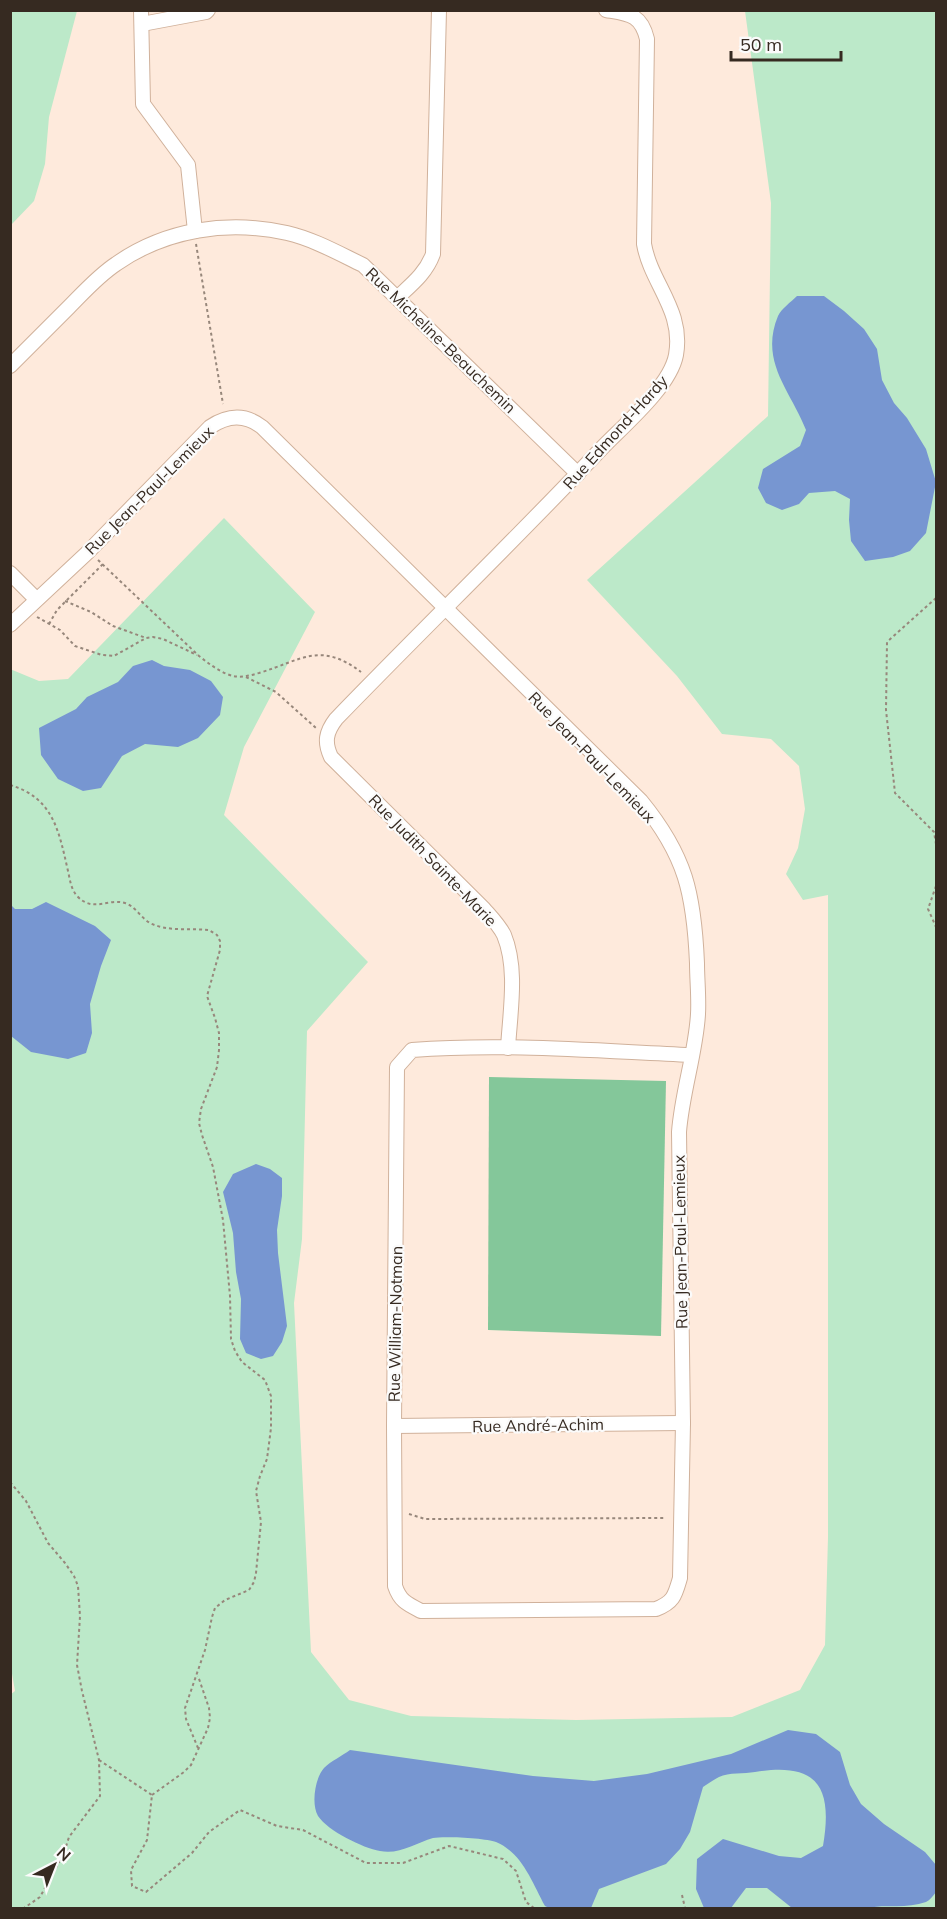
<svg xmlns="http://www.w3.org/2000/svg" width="947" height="1919" viewBox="0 0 947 1919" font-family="Mulish,sans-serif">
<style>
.green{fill:#bce9c9}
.forest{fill:#84c79a}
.water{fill:#7796d1}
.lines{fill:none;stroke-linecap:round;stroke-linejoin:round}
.minor-casing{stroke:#d0b19b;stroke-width:16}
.path{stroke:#97877b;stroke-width:2;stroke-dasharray:3 3;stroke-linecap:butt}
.minor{stroke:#fff;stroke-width:14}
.labels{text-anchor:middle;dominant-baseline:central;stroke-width:4.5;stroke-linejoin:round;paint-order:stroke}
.street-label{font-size:16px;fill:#362a21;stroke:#fbfbfb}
</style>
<rect width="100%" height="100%" fill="#feeadc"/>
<g class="green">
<path d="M11 10 77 11 49 117 45 164 34 201 11 225Z"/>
<path d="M745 11H936V1908H11L10 1695 15 1691 10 1662V669L39 681 68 679 224 518 315 612 244 747 224 815 368 962 307 1031 302 1239 294 1303 311 1652 349 1700 411 1716 576 1720 732 1717 800 1690 825 1645 828 1537V895L803 900 786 874 798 848 805 809 799 766 771 739 722 734 677 676 587 580 768 416 771 203Z"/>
</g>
<path class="forest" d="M489 1077 666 1081 661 1336 488 1330Z"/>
<g class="water">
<path d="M797 296H824L844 311 864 329 877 349 882 380 894 403 907 418 926 449 936 482 926 533 910 551 893 557 865 561 851 541 849 520 850 499 835 491 809 493 799 504 782 510 766 503 758 488 763 469 800 446 806 430C791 391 759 362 778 316 781 309 791 302 797 296Z"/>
<path d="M152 660 164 666 190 670 211 681 223 697 220 715 198 738 178 747 145 744 122 756 101 788 83 791 58 779 41 755 39 728 76 709 87 697 118 682 133 666Z"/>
<path d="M46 902 95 926 111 940 101 966 90 1004 92 1033 86 1053 68 1059 31 1052 11 1036V905L15 909H32Z"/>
<path d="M256 1164 270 1169 282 1178V1196L277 1230 278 1253 287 1326 282 1342 273 1356 261 1359 246 1353 240 1339 241 1299 236 1272 233 1233 223 1192 233 1174Z"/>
<path d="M788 1730 816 1734 840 1752 850 1785 861 1804 884 1824 925 1852 936 1865V1892C933 1896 930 1900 926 1902 907 1909 886 1904 867 1908H792L767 1888H746L731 1908H704L696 1889 697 1859 723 1839 779 1856 801 1858 823 1846C833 1787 818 1762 755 1772 744 1774 729 1772 719 1777 713 1780 708 1784 703 1787L690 1832 680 1849 666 1864 599 1889 591 1908H549L545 1906C532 1882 522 1853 496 1842 486 1838 443 1836 433 1838 416 1843 399 1855 380 1851 363 1848 328 1831 318 1816 311 1804 315 1778 324 1768 331 1761 342 1756 350 1750L533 1776 594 1781 647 1774 731 1754Z"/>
</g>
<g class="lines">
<defs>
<g id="minor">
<path d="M141 10 143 104 188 165 195 231"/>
<path d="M142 24 206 12 208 10"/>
<path d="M398 297C412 284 426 273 433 254L439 10"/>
<path d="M10 366C30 346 49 327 69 307 84 292 98 276 116 264 166 229 228 220 287 233 313 239 338 253 363 265L578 474"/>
<path d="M10 573 36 599"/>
<path d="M10 625 87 553 210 427C228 415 245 414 262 427L641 801C686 856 694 894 697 963 697 980 699 997 698 1014 696 1052 682 1092 679 1132L683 1423 680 1578C675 1595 674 1602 656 1609L421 1611C407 1604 400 1601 395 1586L394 1426 397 1067 412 1050C505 1043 598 1051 691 1055"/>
<path d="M508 1048C510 1012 518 969 504 935 499 925 491 917 484 909L331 757C324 742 326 732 336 719 423 629 514 541 600 450 623 426 670 387 676 355 684 310 651 284 644 244L647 39C641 14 629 14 606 10"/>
<path d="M394 1426 683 1423"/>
</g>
</defs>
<use href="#minor" class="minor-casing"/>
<g class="path">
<path d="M196 244 223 404"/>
<path d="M98 560 199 656C208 663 217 670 227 674 238 679 248 676 259 673 302 660 320 641 361 672"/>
<path d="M936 598 887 642 886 710 895 793 934 832 936 844"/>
<path d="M65 601 91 612 113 626 146 638"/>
<path d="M37 617 60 630 75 646 102 655 114 656 146 638 153 637 163 639 197 655"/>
<path d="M49 624 57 610 103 564"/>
<path d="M246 677 276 692 316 728"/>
<path d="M10 785C54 798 59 832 68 871 70 880 71 889 77 896 93 913 108 898 125 903 135 906 141 918 150 923 168 932 190 928 209 930L217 935 220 941V950L207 996 215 1018 219 1033V1050L217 1067 201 1109 199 1123 202 1135 213 1167 223 1220 230 1296 231 1339 235 1351 242 1362 265 1380 271 1396V1428L267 1459 260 1476 256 1491 261 1522 256 1573 254 1582 249 1590 225 1600 215 1608 212 1617 205 1650 185 1708 186 1719 198 1748"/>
<path d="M936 886 928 909 936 927"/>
<path d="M10 1482 26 1501 48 1543 65 1563 74 1576 78 1586 80 1616 77 1665 82 1691 99 1760 100 1796 69 1837 64 1853 40 1897 24 1908"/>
<path d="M409 1514 425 1519 666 1518"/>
<path d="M99 1760 152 1795 147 1840 131 1870 132 1886 146 1892 192 1853 209 1832 240 1810 277 1826 303 1830 366 1863H403L449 1846 503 1859 516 1871 526 1902 534 1908"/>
<path d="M152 1795 184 1772 191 1765 208 1728 210 1718 209 1708 198 1676"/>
<path d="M682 1895 685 1908"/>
</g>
<use href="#minor" class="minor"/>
</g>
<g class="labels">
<g class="street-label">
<text transform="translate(441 340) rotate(44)">Rue Micheline-Beauchemin</text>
<text transform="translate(615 432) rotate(-48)">Rue Edmond-Hardy</text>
<text transform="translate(149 490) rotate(-45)">Rue Jean-Paul-Lemieux</text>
<text transform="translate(592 757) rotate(46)">Rue Jean-Paul-Lemieux</text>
<text transform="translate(433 860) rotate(46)">Rue Judith Sainte-Marie</text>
<text transform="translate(680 1242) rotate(-91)">Rue Jean-Paul-Lemieux</text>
<text transform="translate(395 1324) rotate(-89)">Rue William-Notman</text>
<text transform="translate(538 1425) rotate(-1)">Rue André-Achim</text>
</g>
</g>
<rect width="947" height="1919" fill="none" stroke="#362a21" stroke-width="24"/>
<g transform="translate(54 1865) rotate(42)" stroke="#fbfbfb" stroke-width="4.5" paint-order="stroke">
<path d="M0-4.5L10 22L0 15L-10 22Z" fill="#362a21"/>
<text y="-9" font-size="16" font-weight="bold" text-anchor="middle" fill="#362a21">N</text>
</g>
<path d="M731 51v9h110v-9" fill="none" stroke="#362a21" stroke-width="3"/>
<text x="740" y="51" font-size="18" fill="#362a21" stroke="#fbfbfb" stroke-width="4.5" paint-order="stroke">50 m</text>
</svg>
